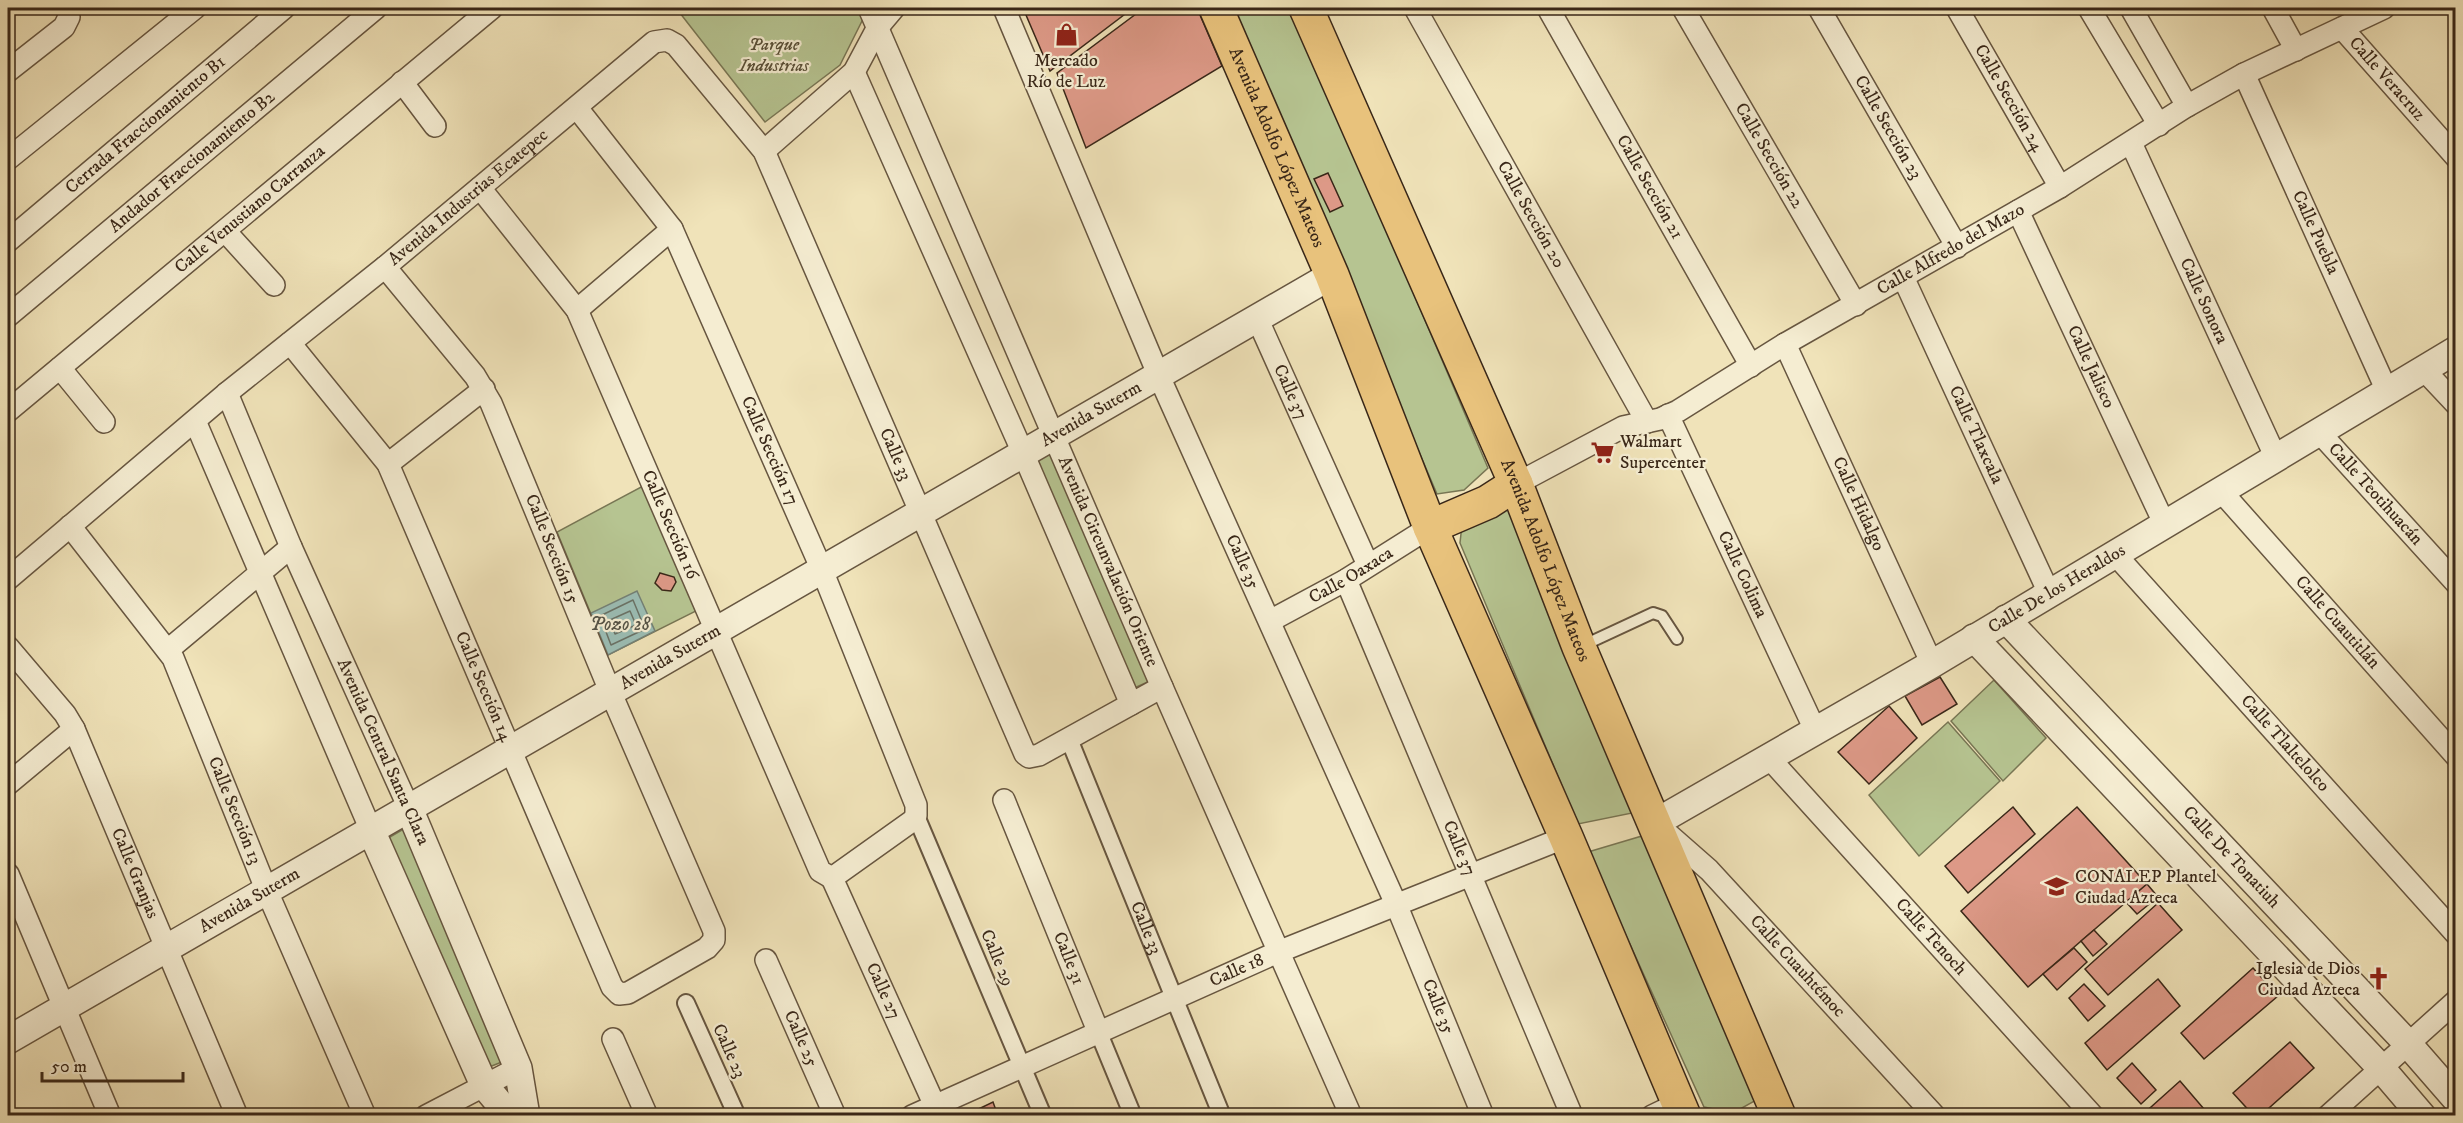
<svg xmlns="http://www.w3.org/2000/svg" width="2463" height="1123" viewBox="0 0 2463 1123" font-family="'IM FELL DW Pica',serif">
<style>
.green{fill:#b6c491;stroke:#787654;stroke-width:1.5}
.water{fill:#9bbdb4;stroke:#748176;stroke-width:1.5}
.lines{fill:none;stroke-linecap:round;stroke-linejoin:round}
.shore{stroke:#6a7266;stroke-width:1.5}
.building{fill:#dd9987;stroke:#392718;stroke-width:1.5}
.service-casing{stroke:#675640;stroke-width:14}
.pedestrian-casing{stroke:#675640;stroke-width:20}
.minor-casing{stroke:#675640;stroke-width:24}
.tertiary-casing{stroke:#675640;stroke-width:30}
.primary-casing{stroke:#392718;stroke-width:36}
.service{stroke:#f5edd2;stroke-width:10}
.pedestrian{stroke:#f5edd2;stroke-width:16}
.minor{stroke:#f5edd2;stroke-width:21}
.tertiary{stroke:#f5edd2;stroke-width:27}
.primary{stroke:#e8c27c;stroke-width:33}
.labels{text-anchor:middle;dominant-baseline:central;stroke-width:4.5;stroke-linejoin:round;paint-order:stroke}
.park-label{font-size:18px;font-style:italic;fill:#584e36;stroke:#f5edd2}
.poi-label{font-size:18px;fill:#392718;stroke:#f5edd2;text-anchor:start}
.street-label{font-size:18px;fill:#392718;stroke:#f5edd2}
.water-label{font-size:20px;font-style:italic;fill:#565447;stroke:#f5edd2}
</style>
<rect width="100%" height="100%" fill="#f0e3b9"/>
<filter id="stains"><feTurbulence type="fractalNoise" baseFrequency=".00333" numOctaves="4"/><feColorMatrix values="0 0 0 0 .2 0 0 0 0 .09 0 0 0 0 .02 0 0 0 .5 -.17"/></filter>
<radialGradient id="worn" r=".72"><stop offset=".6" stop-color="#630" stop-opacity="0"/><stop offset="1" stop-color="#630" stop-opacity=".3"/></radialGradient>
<g class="green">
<path d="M676 8H860L864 17 840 65 765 122Z"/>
<path d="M1229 8H1292L1488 468 1464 490 1437 494Z"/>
<path d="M1052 451 1150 681 1132 689 1033 460Z"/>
<path d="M643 486 696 611 608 655 557 532Z"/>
<path d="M1506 501 1642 811 1578 824 1460 543 1464 507Z"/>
<path d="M1994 680 2046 738 2003 781 1951 721Z"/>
<path d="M1948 722 2000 781 1919 856 1869 795Z"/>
<path d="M407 827 507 1060 484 1069 383 841Z"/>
<path d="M1652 833 1760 1098 1733 1113 1704 1107 1588 852Z"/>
</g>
<path class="water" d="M637 591 655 631 608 655 591 613Z"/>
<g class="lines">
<g class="shore">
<path d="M633 600 645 629 611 645 600 616Z"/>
<path d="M630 611 636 625 615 634 610 620Z"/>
</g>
</g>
<g class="building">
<path d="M1023 8H1133L1050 71Z"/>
<path d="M1144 8H1197L1222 66 1086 148 1057 73Z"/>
<path d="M1328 173 1343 206 1330 212 1314 179Z"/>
<path d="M660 573 674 577 676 582 671 591 662 590 655 583Z"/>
<path d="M1940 677 1957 704 1922 725 1905 696Z"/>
<path d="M1889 706 1917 738 1869 784 1838 752Z"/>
<path d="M2013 807 2035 834 1968 893 1945 866Z"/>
<path d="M2077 807 2147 884 2028 987 1961 911Z"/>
<path d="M2147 884 2158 897 2137 914 2126 902Z"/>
<path d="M2158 903 2182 930 2108 995 2085 969Z"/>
<path d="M2094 930 2107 944 2093 956 2081 941Z"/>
<path d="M2074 948 2087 962 2057 990 2043 974Z"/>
<path d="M2253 968 2278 996 2204 1059 2181 1033Z"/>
<path d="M2158 979 2180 1006 2107 1070 2085 1043Z"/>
<path d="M2084 984 2105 1006 2088 1021 2069 998Z"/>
<path d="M2290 1042 2314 1068 2260 1116H2254L2233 1093Z"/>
<path d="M2132 1063 2156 1090 2141 1104 2117 1078Z"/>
<path d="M2180 1081 2210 1116H2141Z"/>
<path d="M993 1102 998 1116H964Z"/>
</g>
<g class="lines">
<defs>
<path id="service" d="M1582 646 1653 613 1662 616 1677 639"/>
<g id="pedestrian">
<path id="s1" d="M1069 739 1222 1116"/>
<path d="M916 816 1043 1116"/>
<path d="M686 1003 737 1116"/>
<path d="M1098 1031 1133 1116"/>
</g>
<g id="minor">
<path id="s2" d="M869 8 1162 687 1351 1116"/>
<path id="s3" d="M1004 8 1158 374 1396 904 1483 1116"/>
<path id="s4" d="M1415 8 1647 422"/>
<path id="s5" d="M1548 8 1751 366"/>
<path id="s6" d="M1683 8 1856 305"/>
<path id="s7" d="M1819 8 1957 247"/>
<path id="s8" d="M1957 8 2060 187"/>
<path d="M2089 8 2159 125"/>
<path d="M2131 8 2187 106"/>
<path d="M2273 8 2296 50"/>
<path id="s9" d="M2342 28 2456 157"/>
<path d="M8 71 64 27 69 17 67 8"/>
<path d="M854 72 1023 453 1131 704"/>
<path id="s10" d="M2244 74 2387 391"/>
<path d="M402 82 435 126"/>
<path id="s11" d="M577 108 672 229 822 570 916 805V816L912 821 832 878"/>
<path id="s12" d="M2131 143 2276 458"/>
<path d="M764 151 854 72 878 27 894 8"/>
<path d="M8 159 195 8"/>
<path id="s13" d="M480 188 577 310 820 871 832 878"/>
<path id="s14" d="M2018 211 2164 523"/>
<path d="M225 231 274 285"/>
<path id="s15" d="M8 241 284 8"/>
<path id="s16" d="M1903 277 2049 593"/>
<path d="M577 310 672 229"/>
<path id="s17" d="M8 316 376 8"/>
<path id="s18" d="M1257 318 1368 565"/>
<path id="s19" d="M290 343 388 464 612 987 619 994 628 993 707 948 714 940V931L610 691 491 403 475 376 385 267"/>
<path id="s20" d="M1785 344 1932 664"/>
<path d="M60 368 104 422"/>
<path d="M2424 370 2456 404"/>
<path d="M227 393 291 547 408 806"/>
<path id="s21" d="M8 411 492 8"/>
<path id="s22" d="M1668 415 1816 732"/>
<path d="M195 421 370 828"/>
<path id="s23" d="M2319 432 2456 583"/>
<path d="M388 464 484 389"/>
<path id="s24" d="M1516 484 1623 427 1660 419 1678 411 1785 344 2060 187 2187 106 2244 74 2384 8"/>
<path id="s25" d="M2220 490 2456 756"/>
<path id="s26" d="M70 526 173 658 266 889 365 1116"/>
<path id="s27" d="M2114 553 2456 934"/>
<path id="s28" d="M8 579 227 393 385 267 654 42 667 40 676 45 764 151 1025 754 1029 757 1039 755 1162 687"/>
<path id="s29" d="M1346 580 1572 1116"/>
<path id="s30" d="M1270 621 1346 580 1430 527"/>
<path id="s31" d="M8 647 65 714 74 729 237 1116"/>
<path d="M168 650 291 547"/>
<path id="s32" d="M1770 759 2093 1116"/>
<path d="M8 784 74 729"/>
<path id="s33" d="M1004 800 1098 1031"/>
<path id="s34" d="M1660 827 1709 870 1935 1116"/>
<path d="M8 874 110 1116"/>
<path id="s35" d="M832 878 935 1106"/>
<path id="s36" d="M766 960 835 1116"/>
<path d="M613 1039 647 1116"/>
<path d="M426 1116 518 1068"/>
<path id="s37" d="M912 1116 1278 952 1566 837"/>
<path d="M1652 1116 1679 1103"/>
<path d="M2328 1116 2456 1001"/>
</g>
<g id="tertiary">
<path id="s38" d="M2006 619 2409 1045 2456 1099"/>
<path d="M1974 638 2381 1068 2422 1116"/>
<path d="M408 806 518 1068 526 1116"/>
<path id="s39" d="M1655 823 1932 664 2456 350"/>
<path d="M370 828 484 1085 510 1116"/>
<path id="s40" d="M8 1040 1332 275"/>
</g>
<g id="primary">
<path id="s41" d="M1216 8 1332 275 1430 527 1566 837 1684 1116"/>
<path id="s42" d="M1306 8 1516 484 1579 647 1779 1116"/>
<path d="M1430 527 1488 502 1516 484"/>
</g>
</defs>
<use href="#service" class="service-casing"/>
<use href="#pedestrian" class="pedestrian-casing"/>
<use href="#minor" class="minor-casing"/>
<use href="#tertiary" class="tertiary-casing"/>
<use href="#primary" class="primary-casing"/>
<use href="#service" class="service"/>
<use href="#pedestrian" class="pedestrian"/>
<use href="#minor" class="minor"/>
<use href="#tertiary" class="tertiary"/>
<use href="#primary" class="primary"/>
</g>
<defs>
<symbol id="shop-bare" viewBox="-9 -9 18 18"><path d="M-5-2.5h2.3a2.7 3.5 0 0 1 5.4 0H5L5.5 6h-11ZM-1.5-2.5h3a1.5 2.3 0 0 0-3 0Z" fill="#8f2418" stroke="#f5edd2" stroke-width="2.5" paint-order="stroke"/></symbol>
<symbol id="supermarket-bare" viewBox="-9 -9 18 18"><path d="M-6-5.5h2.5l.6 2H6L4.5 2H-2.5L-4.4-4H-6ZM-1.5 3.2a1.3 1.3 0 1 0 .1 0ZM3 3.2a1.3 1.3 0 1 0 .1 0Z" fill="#8f2418" stroke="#f5edd2" stroke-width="2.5" paint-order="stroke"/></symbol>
<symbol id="school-bare" viewBox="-9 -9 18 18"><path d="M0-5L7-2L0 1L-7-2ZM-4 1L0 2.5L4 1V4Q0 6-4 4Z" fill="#8f2418" stroke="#f5edd2" stroke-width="2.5" paint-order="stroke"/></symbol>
<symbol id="church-bare" viewBox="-9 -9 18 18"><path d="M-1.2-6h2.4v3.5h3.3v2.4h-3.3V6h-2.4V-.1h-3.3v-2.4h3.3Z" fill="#8f2418" stroke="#f5edd2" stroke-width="2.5" paint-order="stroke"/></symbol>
</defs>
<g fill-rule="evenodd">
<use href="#shop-bare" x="1050" y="18" width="33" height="33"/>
<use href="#supermarket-bare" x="1586" y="436" width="33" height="33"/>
<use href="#school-bare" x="2040" y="870" width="33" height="33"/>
<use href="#church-bare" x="2362" y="962" width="33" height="33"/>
</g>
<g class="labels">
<g class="park-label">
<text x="774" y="45">Parque<tspan x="774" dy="21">Industrias</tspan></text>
</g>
<g class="poi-label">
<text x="1066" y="61" text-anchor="middle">Mercado<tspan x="1066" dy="21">Río de Luz</tspan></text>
<text x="1620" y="442">Walmart<tspan x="1620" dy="21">Supercenter</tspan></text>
<text x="2075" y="877">CONALEP Plantel<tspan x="2075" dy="21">Ciudad Azteca</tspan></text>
<text x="2360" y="969" text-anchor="end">Iglesia de Dios<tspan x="2360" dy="21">Ciudad Azteca</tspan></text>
</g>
<g class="street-label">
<text stroke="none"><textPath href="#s9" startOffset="68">Calle Veracruz</textPath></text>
<text stroke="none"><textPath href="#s8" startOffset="104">Calle Sección 24</textPath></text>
<text stroke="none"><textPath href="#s15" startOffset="180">Cerrada Fraccionamiento B1</textPath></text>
<text stroke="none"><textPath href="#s7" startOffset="138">Calle Sección 23</textPath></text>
<text stroke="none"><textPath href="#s41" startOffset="152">Avenida Adolfo López Mateos</textPath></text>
<text stroke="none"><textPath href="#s6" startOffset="171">Calle Sección 22</textPath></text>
<text stroke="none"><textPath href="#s17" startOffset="240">Andador Fraccionamiento B2</textPath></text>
<text stroke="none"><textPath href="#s5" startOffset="206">Calle Sección 21</textPath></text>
<text stroke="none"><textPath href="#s28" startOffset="598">Avenida Industrias Ecatepec</textPath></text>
<text stroke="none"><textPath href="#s21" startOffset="315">Calle Venustiano Carranza</textPath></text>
<text stroke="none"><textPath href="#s4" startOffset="237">Calle Sección 20</textPath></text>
<text stroke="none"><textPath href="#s10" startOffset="174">Calle Puebla</textPath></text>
<text stroke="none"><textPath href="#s24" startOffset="496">Calle Alfredo del Mazo</textPath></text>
<text stroke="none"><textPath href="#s12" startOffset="174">Calle Sonora</textPath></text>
<text stroke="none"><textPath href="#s14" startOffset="172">Calle Jalisco</textPath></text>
<text stroke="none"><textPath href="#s18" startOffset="81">Calle 37</textPath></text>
<text stroke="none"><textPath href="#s40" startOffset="1251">Avenida Suterm</textPath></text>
<text stroke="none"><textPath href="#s16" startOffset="174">Calle Tlaxcala</textPath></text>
<text stroke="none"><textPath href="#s11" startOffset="396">Calle Sección 17</textPath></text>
<text stroke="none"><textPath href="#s28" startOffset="1332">Calle 33</textPath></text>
<text stroke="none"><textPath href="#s23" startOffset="84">Calle Teotihuacán</textPath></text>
<text stroke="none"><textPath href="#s20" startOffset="176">Calle Hidalgo</textPath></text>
<text stroke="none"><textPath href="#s13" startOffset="390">Calle Sección 16</textPath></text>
<text transform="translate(552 549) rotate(68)">Calle Sección 15</text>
<text stroke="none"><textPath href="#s42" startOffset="602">Avenida Adolfo López Mateos</textPath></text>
<text stroke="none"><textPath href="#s2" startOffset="603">Avenida Circunvalación Oriente</textPath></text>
<text stroke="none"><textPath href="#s3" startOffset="603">Calle 35</textPath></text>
<text stroke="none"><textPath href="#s22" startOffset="176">Calle Colima</textPath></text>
<text stroke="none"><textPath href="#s30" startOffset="93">Calle Oaxaca</textPath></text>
<text stroke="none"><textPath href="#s39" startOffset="465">Calle De los Heraldos</textPath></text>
<text stroke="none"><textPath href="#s25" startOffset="177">Calle Cuautitlán</textPath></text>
<text stroke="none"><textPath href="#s40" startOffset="765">Avenida Suterm</textPath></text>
<text stroke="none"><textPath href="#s19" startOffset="398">Calle Sección 14</textPath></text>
<text stroke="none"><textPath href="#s27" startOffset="256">Calle Tlaltelolco</textPath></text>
<text transform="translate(383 752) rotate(66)">Avenida Central Santa Clara</text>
<text stroke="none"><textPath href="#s26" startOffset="332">Calle Sección 13</textPath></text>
<text stroke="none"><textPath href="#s29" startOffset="291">Calle 37</textPath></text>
<text stroke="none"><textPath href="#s38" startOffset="328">Calle De Tonatiuh</textPath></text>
<text stroke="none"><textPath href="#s31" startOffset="262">Calle Granjas</textPath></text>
<text stroke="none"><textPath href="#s40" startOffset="279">Avenida Suterm</textPath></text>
<text stroke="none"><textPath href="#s1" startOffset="204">Calle 33</textPath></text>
<text stroke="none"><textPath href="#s32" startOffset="240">Calle Tenoch</textPath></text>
<text transform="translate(997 958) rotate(67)">Calle 29</text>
<text stroke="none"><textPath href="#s33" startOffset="171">Calle 31</textPath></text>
<text stroke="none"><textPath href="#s34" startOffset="196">Calle Cuauhtémoc</textPath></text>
<text stroke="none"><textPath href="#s37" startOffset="356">Calle 18</textPath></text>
<text stroke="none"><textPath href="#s35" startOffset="124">Calle 27</textPath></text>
<text stroke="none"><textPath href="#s3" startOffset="1089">Calle 35</textPath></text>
<text stroke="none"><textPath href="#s36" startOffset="86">Calle 25</textPath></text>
<text transform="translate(729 1051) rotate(66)">Calle 23</text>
</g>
<g class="water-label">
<text x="620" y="624">Pozo 28</text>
</g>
</g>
<rect width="2463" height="1123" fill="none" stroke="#f0e3b9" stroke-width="30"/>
<rect x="9" y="9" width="2445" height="1105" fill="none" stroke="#392718" stroke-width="3"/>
<rect x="15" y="15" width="2433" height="1093" fill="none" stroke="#392718" stroke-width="1.5"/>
<path d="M42 1072v9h141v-9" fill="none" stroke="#392718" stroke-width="3"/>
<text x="51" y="1072" font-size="18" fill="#392718" stroke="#f5edd2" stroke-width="4.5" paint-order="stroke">50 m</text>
<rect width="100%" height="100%" filter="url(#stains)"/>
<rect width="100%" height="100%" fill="url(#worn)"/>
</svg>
